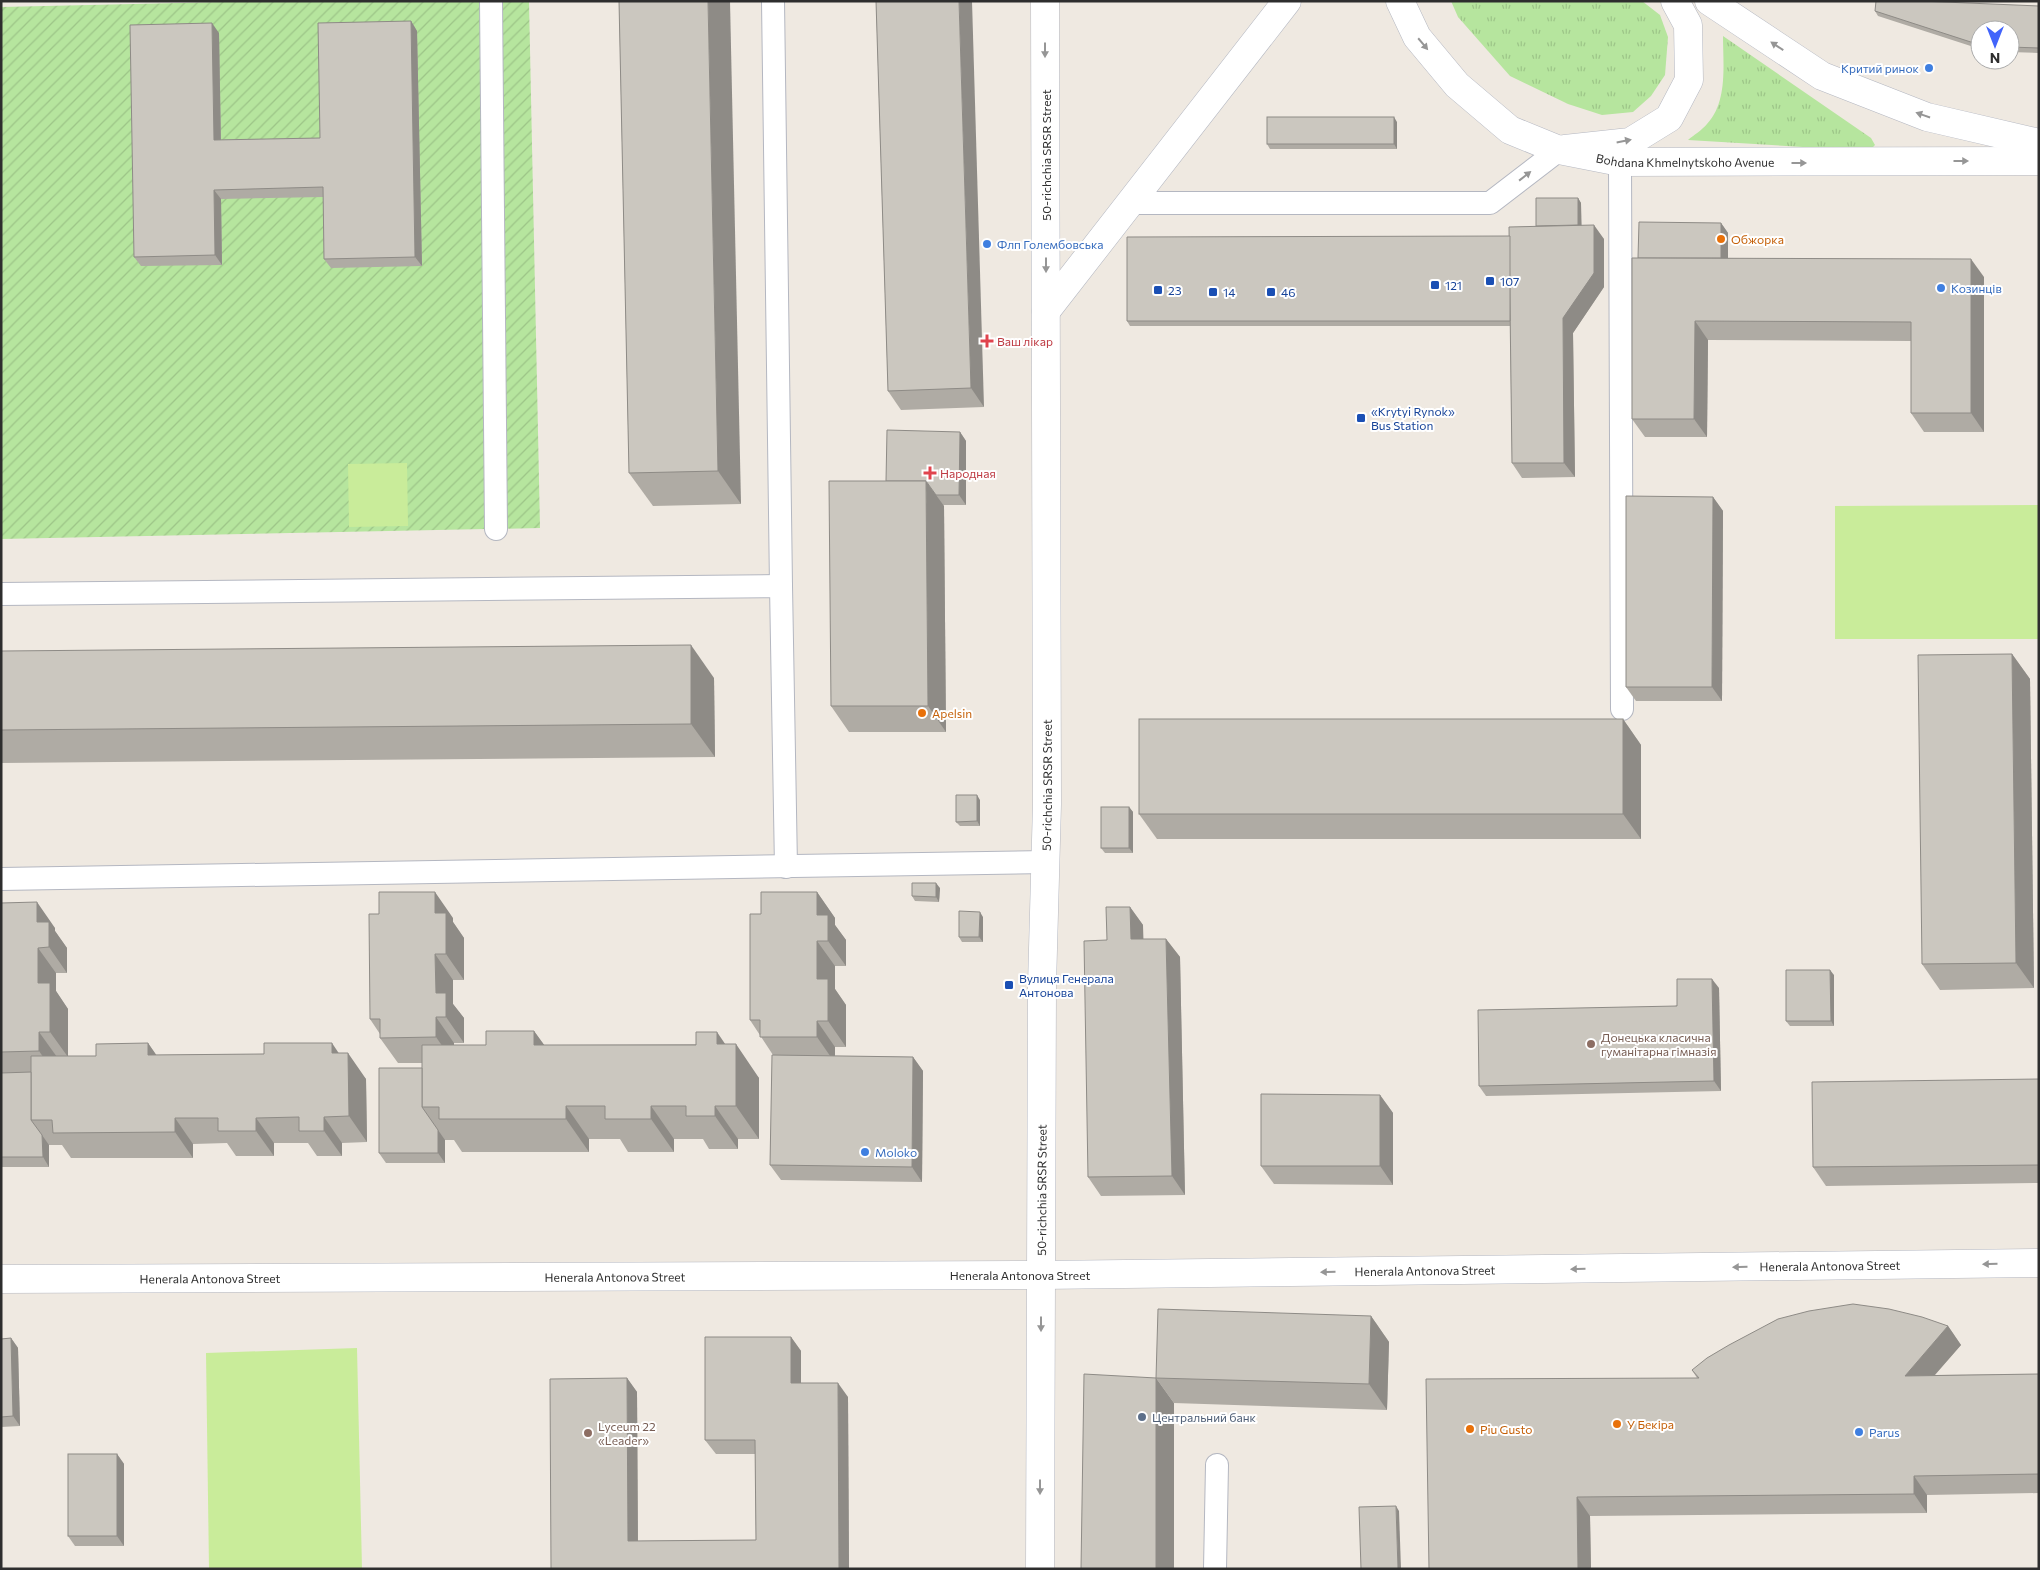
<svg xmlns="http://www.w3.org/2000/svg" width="2040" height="1570" viewBox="0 0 2040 1570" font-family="Commissioner,sans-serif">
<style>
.grass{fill:url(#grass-tufts)}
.garden{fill:url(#garden-furrows)}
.pitch{fill:#c9ec9a}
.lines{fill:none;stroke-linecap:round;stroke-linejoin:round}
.service-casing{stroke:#b4b7c1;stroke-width:24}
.minor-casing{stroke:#b4b7c1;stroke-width:29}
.tertiary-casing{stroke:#b4b7c1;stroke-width:29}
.secondary-casing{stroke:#b4b7c1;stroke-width:29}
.service{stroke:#fff;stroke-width:22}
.minor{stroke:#fff;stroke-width:28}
.tertiary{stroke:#fff;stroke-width:28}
.secondary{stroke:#fff;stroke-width:28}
.wall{fill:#afaba4}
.shaded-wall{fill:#8e8b86}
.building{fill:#cbc7bf;stroke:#8e8b86}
.oneway{fill:#969696}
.shop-dot{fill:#3f7fe0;stroke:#fff;stroke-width:2}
.food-dot{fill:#e8710a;stroke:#fff;stroke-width:2}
.transit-dot{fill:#1a4fb4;stroke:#fff;stroke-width:2}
.health-dot{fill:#e0444e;stroke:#fff;stroke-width:2}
.education-dot{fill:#8d6e63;stroke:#fff;stroke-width:2}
.service-dot{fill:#5c6f8a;stroke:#fff;stroke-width:2}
.labels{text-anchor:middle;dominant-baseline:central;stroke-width:4;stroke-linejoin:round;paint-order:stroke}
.shop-label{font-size:12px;fill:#366cbe;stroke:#fff;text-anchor:start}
.street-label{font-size:12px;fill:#2e2e2e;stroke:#fff}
.food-label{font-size:12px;fill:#c56008;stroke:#fff;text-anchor:start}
.transit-label{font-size:12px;fill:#164399;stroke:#fff;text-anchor:start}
.health-label{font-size:12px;fill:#be3a42;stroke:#fff;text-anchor:start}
.education-label{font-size:12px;fill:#785e54;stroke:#fff;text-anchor:start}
.service-label{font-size:12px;fill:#4e5e75;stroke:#fff;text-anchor:start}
</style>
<defs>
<pattern id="grass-tufts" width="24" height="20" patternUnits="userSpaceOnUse" patternTransform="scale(1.25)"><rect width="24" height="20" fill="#b6e59e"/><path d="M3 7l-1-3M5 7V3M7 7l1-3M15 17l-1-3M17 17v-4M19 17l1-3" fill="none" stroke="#9dc588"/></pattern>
<pattern id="garden-furrows" width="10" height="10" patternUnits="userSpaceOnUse" patternTransform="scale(1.25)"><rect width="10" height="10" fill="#b6e59e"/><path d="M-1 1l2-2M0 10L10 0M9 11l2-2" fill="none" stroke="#9dc588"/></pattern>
</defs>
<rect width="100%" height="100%" fill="#efe9e1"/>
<g class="grass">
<path d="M1451 1H1642L1660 15 1668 37 1665 75 1651 96 1633 112 1602 115 1568 104 1510 76 1458 17Z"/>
<path d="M1723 36 1871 138 1875 145 1869 151 1688 140C1694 135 1702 130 1707 124 1728 102 1723 64 1723 36Z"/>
</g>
<path class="garden" d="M267 1H529L540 528 1 539V7Z"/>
<g class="pitch">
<path d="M407 463 408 526 349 527 348 464Z"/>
<path d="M2039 505V639H1835V506Z"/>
<path d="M357 1348 362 1569H209L206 1353Z"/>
</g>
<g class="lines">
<defs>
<g id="service">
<path d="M491 1 496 529"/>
<path d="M773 1 781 586"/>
<path d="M1620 162 1622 709"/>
<path d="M1131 203H1490L1559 150"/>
<path d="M1 594 781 586 786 867"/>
<path d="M1 879 1046 862"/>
<path d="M1215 1569 1217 1465"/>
</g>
<g id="minor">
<path id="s1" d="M1 1279 1041 1275"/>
</g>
<g id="tertiary">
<path d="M1565 149 1630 142 1669 118 1689 80 1688 25 1675 1"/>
<path d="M1046 311 1287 1"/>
<path id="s2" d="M1041 1275 2039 1263"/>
<path id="s3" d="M1040 1569 1042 985 1047 804 1045 1"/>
</g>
<g id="secondary">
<path id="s4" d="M1400 1 1417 37 1457 85 1510 130 1559 150 1620 162 2039 161"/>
<path d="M1709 1 1822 76 1927 117 2039 143"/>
</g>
</defs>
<use href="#service" class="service-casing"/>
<use href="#minor" class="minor-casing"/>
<use href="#tertiary" class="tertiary-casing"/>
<use href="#secondary" class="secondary-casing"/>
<use href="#service" class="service"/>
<use href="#minor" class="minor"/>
<use href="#tertiary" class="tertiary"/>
<use href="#secondary" class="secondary"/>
</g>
<g class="wall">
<path d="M619 1 741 504 653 506 629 473Z"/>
<path d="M876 1 984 407 901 410 888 391Z"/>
<path d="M2039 6V53L2010 52V30H1980V49L1878 16 1875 11Z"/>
<path d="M411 21 417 31 422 266 331 268 324 259 323 197 221 199 222 265 141 266 134 257 219 33 221 140 320 138Z"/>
<path d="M1397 122V149H1270L1267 144Z"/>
<path d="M1578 198 1581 203V225L1604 239V287L1573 333 1575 477 1522 478 1512 463 1510 326H1130L1127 321 1510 236 1536 226Z"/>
<path d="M1721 223 1728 233V258L1984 277V432H1924L1911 413V341L1708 340 1707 437H1645L1632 419 1638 258Z"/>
<path d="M960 432 966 441V505H943L944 506 946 732H849L831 706Z"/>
<path d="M1713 497 1723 511 1722 701H1636L1626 687Z"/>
<path d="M1 651 714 678 715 757 1 763Z"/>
<path d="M2012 654 2030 679 2034 988 1940 990 1922 964Z"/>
<path d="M1623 719 1641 745V839H1157L1139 814Z"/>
<path d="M980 800V826H960L956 822Z"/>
<path d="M1129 807 1133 812V853H1105L1101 848Z"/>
<path d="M940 888 939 902 915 901 912 896Z"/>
<path d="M817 892 835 918V925L846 940V966H835V989L846 1005V1047H835V1056L913 1057 923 1071 922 1182 781 1180 770 1165 773 1055 750 1020 761 914Z"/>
<path d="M1 903 55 928V931L67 948V973H56V991L68 1009V1056H96L148 1043 156 1055 339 1053 366 1079 367 1142 342 1143V1156H317L308 1143H274V1156H236L227 1143 193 1144V1158H71L62 1145H49V1167H1Z"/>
<path d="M1130 907 1143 925V939H1166L1180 957 1185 1195 1101 1196 1088 1177 1107 940Z"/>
<path d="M983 917V942H962L959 937Z"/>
<path d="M453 918V922L464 938V980H453V1004L464 1018V1043H454V1045H486L534 1031 544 1045 725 1044 759 1078V1139H738V1149H709L703 1139H674V1152H628L620 1139H589V1152H462L454 1140H445V1163H386L379 1153 422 1068V1063H398L380 1038V1034L370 1019Z"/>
<path d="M1834 975V1026H1790L1786 1021Z"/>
<path d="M1719 988 1721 1091 1486 1096 1479 1086Z"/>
<path d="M2039 1079V1183L1826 1186 1813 1167Z"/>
<path d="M1380 1095 1393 1113V1185L1274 1184 1261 1166Z"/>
<path d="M1371 1316 1389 1342 1387 1410 1174 1403 1156 1378Z"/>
<path d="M1948 1326 1961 1345 1935 1375 2039 1374V1493L1927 1495V1513L1590 1516 1591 1569H1429L1697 1378 1692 1370Z"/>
<path d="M791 1337 801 1351V1383L848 1397 849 1569H551L627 1378 637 1392 638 1541 756 1540 755 1454H716L705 1440Z"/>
<path d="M11 1338 18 1348 20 1426 1 1427V1339Z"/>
<path d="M117 1454 124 1464V1546H75L68 1536Z"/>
</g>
<g class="shaded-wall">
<path d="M708 1H730L741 504 718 471Z"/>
<path d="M959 1H972L984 407 971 388Z"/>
<path d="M411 21 417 31 422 266 415 257Z"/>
<path d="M212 23 219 33 221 150 214 140Z"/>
<path d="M1394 117 1397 122V149L1394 144Z"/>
<path d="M214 190 221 199 222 265 215 255Z"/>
<path d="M1578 198 1581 203 1582 240 1578 235Z"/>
<path d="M1721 223 1728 233V277L1721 267Z"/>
<path d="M1594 225 1604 239V287L1573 333 1575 477 1564 463 1563 318Z"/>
<path d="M1971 259 1984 277V432L1971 413Z"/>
<path d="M1695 321 1708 340 1707 437 1694 419Z"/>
<path d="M960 432 966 441V505L959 495Z"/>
<path d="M926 481 944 506 946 732 928 706Z"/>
<path d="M1713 497 1723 511 1722 701 1712 687Z"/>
<path d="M691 645 714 678 715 757 691 724Z"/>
<path d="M2012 654 2030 679 2034 988 2016 963Z"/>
<path d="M1623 719 1641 745V839L1623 814Z"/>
<path d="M977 795 980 800V826L977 821Z"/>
<path d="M1129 807 1133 812V853L1129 848Z"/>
<path d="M936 883 940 888 939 902 936 897Z"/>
<path d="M435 892 453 918V922L464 938V980L446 954 435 913Z"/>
<path d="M817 892 835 918V925L846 940V966L828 941 817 915Z"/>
<path d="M37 902 55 928V931L67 948V973L49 947 37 922Z"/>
<path d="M1130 907 1143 925 1144 958 1131 939Z"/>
<path d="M980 912 983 917V942L979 937Z"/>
<path d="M1166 939 1180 957 1185 1195 1172 1176Z"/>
<path d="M817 941 835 966V989L846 1005V1047L828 1021 817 979Z"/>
<path d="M38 948 56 973V991L68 1009V1057L50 1032 38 983Z"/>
<path d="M435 954 453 980V1004L464 1018V1043L446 1017 436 993Z"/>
<path d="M1830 970 1834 975V1026L1831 1021Z"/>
<path d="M1712 979 1719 988 1721 1091 1714 1081Z"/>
<path d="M436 1017 454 1043V1063L436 1037Z"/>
<path d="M817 1021 835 1047V1063L817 1037Z"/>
<path d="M534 1031 558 1064 534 1045Z"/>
<path d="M39 1032 57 1057V1077L39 1051Z"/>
<path d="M717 1032 736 1060V1044L759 1078V1139L736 1106 717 1044Z"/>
<path d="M148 1043 166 1069 148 1055Z"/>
<path d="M332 1043 348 1067V1053L366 1079 367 1142 349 1116 332 1053Z"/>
<path d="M913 1057 923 1071 922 1182 912 1167Z"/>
<path d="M1380 1095 1393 1113V1185L1380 1166Z"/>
<path d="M566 1106 589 1139V1152L566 1119Z"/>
<path d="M651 1106 674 1139V1152L651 1119Z"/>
<path d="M715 1106 738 1139V1149L715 1116Z"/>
<path d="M324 1117 342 1143V1156L324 1131Z"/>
<path d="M175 1118 193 1144V1158L175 1132Z"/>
<path d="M256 1118 274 1143V1156L256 1131Z"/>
<path d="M438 1130 445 1140V1163L438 1153Z"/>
<path d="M42 1135 49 1145V1167L43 1157Z"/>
<path d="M1371 1316 1389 1342 1387 1410 1369 1384Z"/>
<path d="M1948 1326 1961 1345 1918 1394 1905 1376Z"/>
<path d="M791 1337 801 1351V1397L791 1383Z"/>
<path d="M11 1338 18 1348 20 1426 13 1416Z"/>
<path d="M627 1378 637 1392 638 1555 628 1541Z"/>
<path d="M1156 1378 1174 1403V1569H1156Z"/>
<path d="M838 1383 848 1397 849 1569H839Z"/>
<path d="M117 1454 124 1464V1546L117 1536Z"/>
<path d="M1914 1476 1927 1495V1513L1914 1494Z"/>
<path d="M1577 1497 1590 1516 1591 1569H1578Z"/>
<path d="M1396 1506 1399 1511 1401 1569H1398Z"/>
</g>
<g class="building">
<path d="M619 1H708L718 471 629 473Z"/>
<path d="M876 1H959L971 388 888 391Z"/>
<path d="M1876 1H1920L2039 6V48L2010 47V30H1980V45L1875 11Z"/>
<path d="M411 21 415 257 324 259 323 187 214 190 215 255 134 257 130 25 212 23 214 140 320 138 318 23Z"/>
<rect x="1267" y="117" width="127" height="27"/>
<path d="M1536 198H1578V225L1536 226Z"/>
<path d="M1639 222 1721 223V258H1638Z"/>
<path d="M1594 225V273L1563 318 1564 463H1512L1509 227Z"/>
<path d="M1510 236V321H1127V237Z"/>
<path d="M1632 258 1971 259V413H1911V322L1695 321 1694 419H1632Z"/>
<path d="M887 430 960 432 959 495H936L926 481H886Z"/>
<path d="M829 481H926L928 706H831Z"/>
<path d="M1626 496 1713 497 1712 687H1626Z"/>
<path d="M691 645V724L1 730V651Z"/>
<path d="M2012 654 2016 963 1922 964 1918 655Z"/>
<rect x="1139" y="719" width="484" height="95"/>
<path d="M956 795H977V821L956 822Z"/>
<rect x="1101" y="807" width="28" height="41"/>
<path d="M912 883H936V897L912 896Z"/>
<path d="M379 892H435V913H446V954H435L436 993H446V1017H436V1037L380 1038V1019H370L369 914H379Z"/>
<path d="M761 892H817V915H828V941H817V979H828V1021H817V1037H760V1020H750V914H761Z"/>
<path d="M37 902V922H49V947L38 948V983H50V1032H39V1051L1 1052V903Z"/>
<path d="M1106 907H1130L1131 939H1166L1172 1176 1088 1177 1084 941 1107 940Z"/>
<path d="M959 911 980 912 979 937H959Z"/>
<path d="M1786 970H1830L1831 1021H1786Z"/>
<path d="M1677 979H1712L1714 1081 1479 1086 1478 1010 1677 1006Z"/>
<path d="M486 1031H534V1045H696V1032H717V1044H736V1106H715V1116H686V1106H651V1119H605V1106H566V1119H439V1107H422V1045H486Z"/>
<path d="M148 1043V1055L264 1054V1043H332V1053H348L349 1116 324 1117V1131H299V1117L256 1118V1131H218V1118H175V1132L53 1133 52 1120H31V1056H96V1044Z"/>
<path d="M772 1055 913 1057 912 1167 770 1165Z"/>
<path d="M379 1068H422V1107L438 1130V1153H379Z"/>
<path d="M31 1072V1120L42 1135 43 1157H1V1073Z"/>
<path d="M2039 1079V1165L1813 1167 1812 1082Z"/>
<path d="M1261 1094 1380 1095V1166H1261Z"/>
<path d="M1853 1304 1889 1309 1922 1317 1948 1326 1905 1376 2039 1374V1474L1914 1476V1494L1577 1497 1578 1569H1429L1426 1379 1699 1378 1692 1370 1707 1358 1729 1345 1778 1319 1809 1311Z"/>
<path d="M1158 1309 1371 1316 1369 1384 1156 1378Z"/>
<path d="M705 1337H791V1383H838L839 1569H551L550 1379 627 1378 628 1541 756 1540 755 1440H705Z"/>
<path d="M11 1338 13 1416 1 1417V1339Z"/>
<path d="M1084 1374 1156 1378V1569H1081Z"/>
<rect x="68" y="1454" width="49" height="82"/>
<path d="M1396 1506 1398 1569H1361L1359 1507Z"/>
</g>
<defs><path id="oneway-solid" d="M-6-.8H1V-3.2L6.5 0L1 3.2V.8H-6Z" transform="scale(1.25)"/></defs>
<g class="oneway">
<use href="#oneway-solid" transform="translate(1423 44) rotate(50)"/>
<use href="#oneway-solid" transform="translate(1777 46) rotate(-147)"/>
<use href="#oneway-solid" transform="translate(1045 50) rotate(90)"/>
<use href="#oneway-solid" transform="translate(1923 115) rotate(-161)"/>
<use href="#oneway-solid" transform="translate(1624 141) rotate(-11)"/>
<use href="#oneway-solid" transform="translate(1961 161)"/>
<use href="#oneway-solid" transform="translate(1799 163)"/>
<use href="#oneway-solid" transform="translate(1525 176) rotate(-38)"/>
<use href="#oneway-solid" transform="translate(1046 265) rotate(90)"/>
<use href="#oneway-solid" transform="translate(1990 1264) rotate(179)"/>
<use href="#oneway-solid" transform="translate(1740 1267) rotate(179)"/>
<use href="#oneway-solid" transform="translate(1578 1269) rotate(179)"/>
<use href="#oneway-solid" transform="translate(1328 1272) rotate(179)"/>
<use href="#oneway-solid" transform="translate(1041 1324) rotate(90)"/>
<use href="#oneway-solid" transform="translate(1040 1487) rotate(90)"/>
</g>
<g class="shop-dot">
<circle cx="1929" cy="68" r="5"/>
<circle cx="987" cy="244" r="5"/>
<circle cx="1941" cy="288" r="5"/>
<circle cx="865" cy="1152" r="5"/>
<circle cx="1859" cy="1432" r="5"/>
</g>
<g class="food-dot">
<circle cx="1721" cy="239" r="5"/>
<circle cx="922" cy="713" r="5"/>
<circle cx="1617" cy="1424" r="5"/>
<circle cx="1470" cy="1429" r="5"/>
</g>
<g class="transit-dot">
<rect x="1485" y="276" width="10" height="10" rx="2.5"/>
<rect x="1430" y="280" width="10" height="10" rx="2.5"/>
<rect x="1153" y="285" width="10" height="10" rx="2.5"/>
<rect x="1208" y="287" width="10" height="10" rx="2.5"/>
<rect x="1266" y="287" width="10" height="10" rx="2.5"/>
<rect x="1356" y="413" width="10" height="10" rx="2.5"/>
<rect x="1004" y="980" width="10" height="10" rx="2.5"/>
</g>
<g class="health-dot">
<path d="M984.5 333.5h5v5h5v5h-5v5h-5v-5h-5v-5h5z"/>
<path d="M927.5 465.5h5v5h5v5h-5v5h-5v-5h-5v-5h5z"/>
</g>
<g class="education-dot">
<circle cx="1591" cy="1044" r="5"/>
<circle cx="588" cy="1433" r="5"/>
</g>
<circle class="service-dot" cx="1142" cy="1417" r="5"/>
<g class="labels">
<g class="shop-label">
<text x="1919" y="68" text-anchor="end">Критий ринок</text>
<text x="997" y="244">Флп Голембовська</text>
<text x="1951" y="288">Козинців</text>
<text x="875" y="1152">Moloko</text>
<text x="1869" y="1432">Parus</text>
</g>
<g class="street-label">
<text transform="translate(1046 155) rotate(-90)">50-richchia SRSR Street</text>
<text stroke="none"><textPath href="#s4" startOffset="352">Bohdana Khmelnytskoho Avenue</textPath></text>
<text stroke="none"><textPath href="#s3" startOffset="784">50-richchia SRSR Street</textPath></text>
<text stroke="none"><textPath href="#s3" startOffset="379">50-richchia SRSR Street</textPath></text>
<text stroke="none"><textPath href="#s2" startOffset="789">Henerala Antonova Street</textPath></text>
<text stroke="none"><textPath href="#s2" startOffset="384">Henerala Antonova Street</textPath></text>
<text x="1020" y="1275">Henerala Antonova Street</text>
<text stroke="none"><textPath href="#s1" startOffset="614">Henerala Antonova Street</textPath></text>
<text stroke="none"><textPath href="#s1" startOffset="209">Henerala Antonova Street</textPath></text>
</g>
<g class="food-label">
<text x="1731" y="239">Обжорка</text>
<text x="932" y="713">Apelsin</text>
<text x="1627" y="1424">У Бекіра</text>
<text x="1480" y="1429">Piu Gusto</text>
</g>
<g class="transit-label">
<text x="1500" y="281">107</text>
<text x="1445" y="285">121</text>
<text x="1168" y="290">23</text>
<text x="1223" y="292">14</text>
<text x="1281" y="292">46</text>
<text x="1371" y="411">«Krytyi Rynok»<tspan x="1371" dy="14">Bus Station</tspan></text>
<text x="1019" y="978">Вулиця Генерала<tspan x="1019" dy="14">Антонова</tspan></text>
</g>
<g class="health-label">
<text x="997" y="341">Ваш лікар</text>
<text x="940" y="473">Народная</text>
</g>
<g class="education-label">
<text x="1601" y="1037">Донецька класична<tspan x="1601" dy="14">гуманітарна гімназія</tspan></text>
<text x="598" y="1426">Lyceum 22<tspan x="598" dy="14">«Leader»</tspan></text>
</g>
<g class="service-label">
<text x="1152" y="1417">Центральний банк</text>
</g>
</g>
<rect width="2040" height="1570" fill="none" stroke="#2e2e2e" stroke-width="5"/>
<g transform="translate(1995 45) rotate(180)"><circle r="24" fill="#ffffff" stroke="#ababab"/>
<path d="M0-4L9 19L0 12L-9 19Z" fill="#4264fb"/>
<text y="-8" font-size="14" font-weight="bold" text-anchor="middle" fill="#2e2e2e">N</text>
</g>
</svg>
